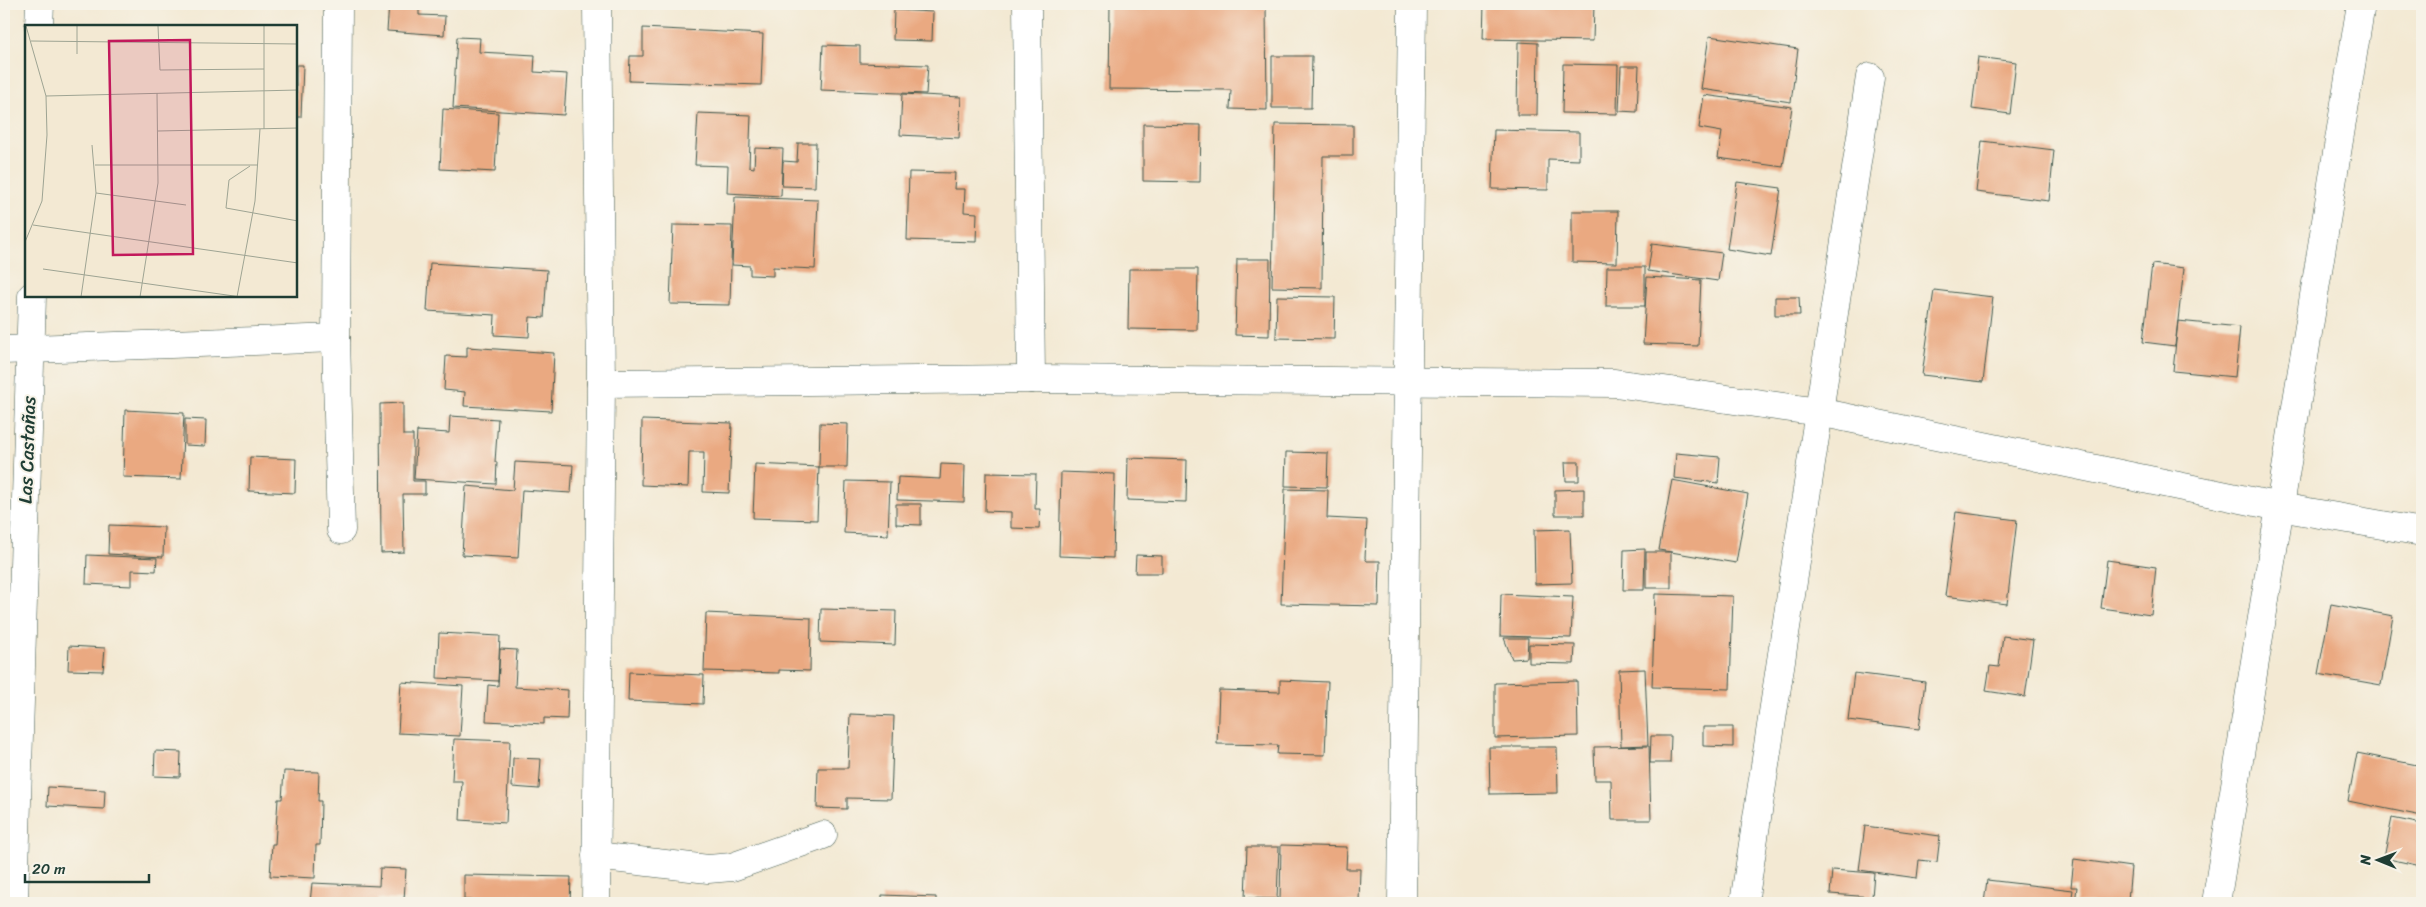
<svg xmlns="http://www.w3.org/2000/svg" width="2426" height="907" viewBox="0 0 2426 907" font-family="Sriracha,sans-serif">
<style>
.building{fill:#eaa981}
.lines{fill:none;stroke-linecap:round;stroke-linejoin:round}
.minor-casing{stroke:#3f574c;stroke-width:29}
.minor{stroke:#fff;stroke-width:28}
.labels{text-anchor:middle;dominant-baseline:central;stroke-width:4;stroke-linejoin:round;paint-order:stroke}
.street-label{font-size:19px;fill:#1f3d34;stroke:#f7f3e8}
.inset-road{fill:none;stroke:#9ea493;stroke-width:1}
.view{fill:#c2185b;fill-opacity:0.15;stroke:#c2185b;stroke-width:2.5}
.inset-edge{fill:none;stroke:#1f3d34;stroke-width:2.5}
</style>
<rect width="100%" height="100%" fill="#f7f3e8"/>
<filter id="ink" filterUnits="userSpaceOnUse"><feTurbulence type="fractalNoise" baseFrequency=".02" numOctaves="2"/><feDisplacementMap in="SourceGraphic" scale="10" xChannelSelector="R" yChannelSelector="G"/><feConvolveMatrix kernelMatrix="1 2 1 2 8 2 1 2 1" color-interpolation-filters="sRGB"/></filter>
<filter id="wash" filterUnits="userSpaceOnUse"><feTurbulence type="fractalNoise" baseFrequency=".0096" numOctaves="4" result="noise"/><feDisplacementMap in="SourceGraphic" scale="20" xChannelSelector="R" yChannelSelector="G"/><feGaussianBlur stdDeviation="1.12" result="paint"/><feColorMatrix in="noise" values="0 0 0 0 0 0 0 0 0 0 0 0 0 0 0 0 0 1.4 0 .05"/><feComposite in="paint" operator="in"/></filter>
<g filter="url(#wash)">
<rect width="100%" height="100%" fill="#f3e9d3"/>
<g id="blocks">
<g class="building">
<path d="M389 4H419V15L445 16 444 35 387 31Z"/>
<path d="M1110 4H1266L1267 110 1230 109 1231 90 1109 89Z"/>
<path d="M1484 4H1594L1593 41 1483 39Z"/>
<path d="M894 10 933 12 932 41 893 40Z"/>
<path d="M643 28 763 34 761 85 629 81 630 56H643Z"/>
<path d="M1709 36 1798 49 1791 102 1701 89Z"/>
<path d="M457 37 480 38 479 52 535 55 534 72 567 74 564 115 453 108Z"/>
<path d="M1518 42 1538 43 1537 115H1517Z"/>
<path d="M823 45 860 46V63L928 65 926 94 821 90Z"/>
<path d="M1272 56H1312L1311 108H1272Z"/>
<path d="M1978 57 2016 62 2010 114 1972 109Z"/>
<path d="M1563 64 1618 65 1617 114 1562 113Z"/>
<path d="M296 65H303L301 117H296Z"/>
<path d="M1621 66H1639L1637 112 1619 111Z"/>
<path d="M902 94 961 97 959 138 900 135Z"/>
<path d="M1704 95 1792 107 1783 167 1718 158 1722 132 1699 128Z"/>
<path d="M443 109 498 113 495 172 440 169Z"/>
<path d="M698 113 751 115 749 167 754 168 755 148 783 149 781 196 727 193 728 166 695 165Z"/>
<path d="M1143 124 1201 125 1200 182 1143 181Z"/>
<path d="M1275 124 1353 125V156H1323L1322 288 1272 287Z"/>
<path d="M1494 130 1579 132V160L1548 159V190L1492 189Z"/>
<path d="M1982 141 2054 150 2049 201 1976 192Z"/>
<path d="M798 143H816L815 187 782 186 783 161 797 162Z"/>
<path d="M909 172 955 173 954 189H965L964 212 977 213 976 242 907 240Z"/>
<path d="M1737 182 1781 188 1771 256 1727 249Z"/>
<path d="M735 197 818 200 815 269 773 267V276L750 275V266L732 265Z"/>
<path d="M1572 211H1618L1617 263 1572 262Z"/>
<path d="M673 225 732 226 730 305 670 304Z"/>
<path d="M1652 244 1722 253 1718 281 1648 271Z"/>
<path d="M1237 259H1270L1269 336 1235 335Z"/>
<path d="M430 263 547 270 544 318 530 317 529 337 494 335 495 315 427 311Z"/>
<path d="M2152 264 2184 268 2175 346 2143 342Z"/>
<path d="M1607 267H1645V306H1606Z"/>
<path d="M1129 269H1198L1197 330 1128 329Z"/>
<path d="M1647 277 1701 280 1698 346 1643 344Z"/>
<path d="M1934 290 1993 297 1983 382 1922 375Z"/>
<path d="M1277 296 1335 297 1334 339 1276 338Z"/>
<path d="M1775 297H1799L1800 315H1775Z"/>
<path d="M2178 321 2240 327 2235 377 2173 371Z"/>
<path d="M467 347 554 353 551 411 464 406 465 392 444 390 446 356 467 357Z"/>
<path d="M403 403V435H413V481H425V494H403L404 552 381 553 380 404Z"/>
<path d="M125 410 184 413 181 479 123 477Z"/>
<path d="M450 416 498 419 495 462H497L496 484 414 479 417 431 449 433Z"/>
<path d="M185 419 206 420 205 446 185 445Z"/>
<path d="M642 420 732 423 729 493 703 492 704 452H689L688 487 641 485Z"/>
<path d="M820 423 848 424 847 467H819L817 520 753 518 755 464 819 467Z"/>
<path d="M1286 452 1328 453 1327 487 1285 486Z"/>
<path d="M1676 453 1720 457 1718 483 1674 478Z"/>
<path d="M250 457 296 459 295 493 249 491Z"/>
<path d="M1128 458 1187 460 1186 502 1127 500Z"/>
<path d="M515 462 573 465 571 493 522 490 518 558 462 555 466 486 513 490Z"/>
<path d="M1565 462H1579V481H1566Z"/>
<path d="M941 464 965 465 964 502 897 500 898 477 940 479Z"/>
<path d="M1061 472 1115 474 1113 558 1059 556Z"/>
<path d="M986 473 1036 474 1035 509H1040L1039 529 1011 528V512L985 511Z"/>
<path d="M1672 480 1748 494 1736 563 1659 550Z"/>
<path d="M846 481 890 482 888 535 844 533Z"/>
<path d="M1285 489 1328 490 1327 518 1367 520 1365 558 1367 561H1380L1379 606 1281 604Z"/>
<path d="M1584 489V515H1555V490Z"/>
<path d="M896 504H921V525L896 524Z"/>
<path d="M1956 512 2017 520 2007 604 1945 596Z"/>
<path d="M109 525 164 527 163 557 108 554Z"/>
<path d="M1570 529 1572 583 1535 584 1534 530Z"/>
<path d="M1645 549 1644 590H1623L1624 550Z"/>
<rect x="1646" y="552" width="25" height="36"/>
<path d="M87 555 157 558 156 571 132 570V586L86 584Z"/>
<path d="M1136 555 1162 556V573H1135Z"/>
<path d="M2107 560 2156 567 2151 615 2101 608Z"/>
<path d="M1501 594 1573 597 1571 638 1500 636Z"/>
<path d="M1655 594 1733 596 1730 689 1652 687Z"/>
<path d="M2331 604 2393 616 2381 685 2318 674Z"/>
<path d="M821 609 896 611 895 645 820 642Z"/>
<path d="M706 613 811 618 810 671 779 670V673L704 671Z"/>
<path d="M439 633 500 636 498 681 437 678Z"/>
<path d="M2003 636 2033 640 2025 697 1986 691 1990 666 1999 667Z"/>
<path d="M1504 638H1528L1527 658 1512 659Z"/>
<path d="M1529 644 1575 645 1574 664 1529 663Z"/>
<path d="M69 646 105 648 103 671 68 670Z"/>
<path d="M500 649 517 650 515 687 568 690 567 719 544 718V724L486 721 488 685 498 686Z"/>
<path d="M1645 669 1648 745 1621 746 1619 670Z"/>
<path d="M629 672 704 675 703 704 628 701Z"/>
<path d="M1854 673 1925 682 1919 729 1848 720Z"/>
<path d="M1280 680 1328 682 1325 755 1277 754 1278 745 1217 744 1219 690 1280 692Z"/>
<path d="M1577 681 1578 736 1495 738V683Z"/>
<path d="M401 682 463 686 460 736 398 733Z"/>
<path d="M850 714 894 716 891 799 847 798V809L817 808 818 768H848Z"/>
<path d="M1703 727H1733V747L1703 746Z"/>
<path d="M1651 736H1671L1670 763H1650Z"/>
<path d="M454 739 510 741 506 823 460 820 462 781H452Z"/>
<path d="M1649 746 1651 820H1612L1611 780H1595L1594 747Z"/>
<path d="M1489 747H1557L1558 793 1490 794Z"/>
<path d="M155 751 181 752 180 777 154 776Z"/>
<path d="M2357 753 2422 766V816L2348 801Z"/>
<path d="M513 758 541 759 539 789 512 787Z"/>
<path d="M284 771 319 772 318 801H321L320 845H316L315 878 270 876 272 844H275L278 799H282Z"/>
<path d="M48 787 105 790 104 809 47 806Z"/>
<path d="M2392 818 2422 824 2421 866 2384 858Z"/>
<path d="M1865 826 1940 836 1937 862 1919 860 1917 878 1859 870Z"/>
<path d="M1281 845 1347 847 1346 869H1360L1359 903 1280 900Z"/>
<path d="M1247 847H1279L1277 899 1245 898Z"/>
<path d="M2074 859 2131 867 2128 900H2136V903H2075L2077 887H2071Z"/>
<path d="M380 868 406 869 404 900 378 899V903H310L312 883 379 886Z"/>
<path d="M1832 870 1874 873 1872 897 1830 894Z"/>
<path d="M464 875 571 877 570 903 464 900Z"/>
<path d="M1987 880 2073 890 2071 903H1984Z"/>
<path d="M882 895 936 897V903H882Z"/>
</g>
</g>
</g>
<g filter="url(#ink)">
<use href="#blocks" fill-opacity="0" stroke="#3f574c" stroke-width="1"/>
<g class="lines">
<defs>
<g id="minor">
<path d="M338 4 336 338 341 530"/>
<path d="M1027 4 1031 379"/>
<path d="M39 26 40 4"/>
<path d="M4 350 336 338"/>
<path d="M601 383 1031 379 1615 383 1819 412 2280 507 2422 532"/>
<path d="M596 856 708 869 732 867 823 835"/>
<path d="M14 903 32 296"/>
<path d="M596 903 601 383 597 4"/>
<path d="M1402 903 1412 4"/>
<path d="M1744 903 1870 77"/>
<path d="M2216 903 2361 4"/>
</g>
</defs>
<use href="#minor" class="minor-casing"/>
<use href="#minor" class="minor"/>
</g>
</g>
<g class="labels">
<g class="street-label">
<text transform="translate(27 450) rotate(-88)">Las Castañas</text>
</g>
</g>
<g transform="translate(25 25)">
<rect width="272" height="272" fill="#f3e9d3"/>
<path class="inset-road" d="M52 1V29M133 1 135 45 239 44M6 16 273 19M21 71 273 65M239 104V1M133 106 273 103M70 140H233M225 141 204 155 201 183 273 196M71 168 161 180M8 200 273 238M0 217 17 176 22 110 21 71 1 1M18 244 216 272M56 272 71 168 67 120M115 272 133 158 132 68M212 272 230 176 235 104"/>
<path class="view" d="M165 15 168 229 88 230 84 16Z"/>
<rect width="272" height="272" class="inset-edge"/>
</g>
<rect width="2426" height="907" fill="none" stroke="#f7f3e8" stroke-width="20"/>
<g transform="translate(2378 860) rotate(271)" stroke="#f7f3e8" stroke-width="4" paint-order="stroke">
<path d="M0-4L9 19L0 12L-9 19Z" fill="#1f3d34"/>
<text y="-8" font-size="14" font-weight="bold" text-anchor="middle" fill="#1f3d34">N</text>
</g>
<path d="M25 874v8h124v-8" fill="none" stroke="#1f3d34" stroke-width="2.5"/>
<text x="32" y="874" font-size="15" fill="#1f3d34" stroke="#f7f3e8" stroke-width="4" paint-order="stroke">20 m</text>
</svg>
